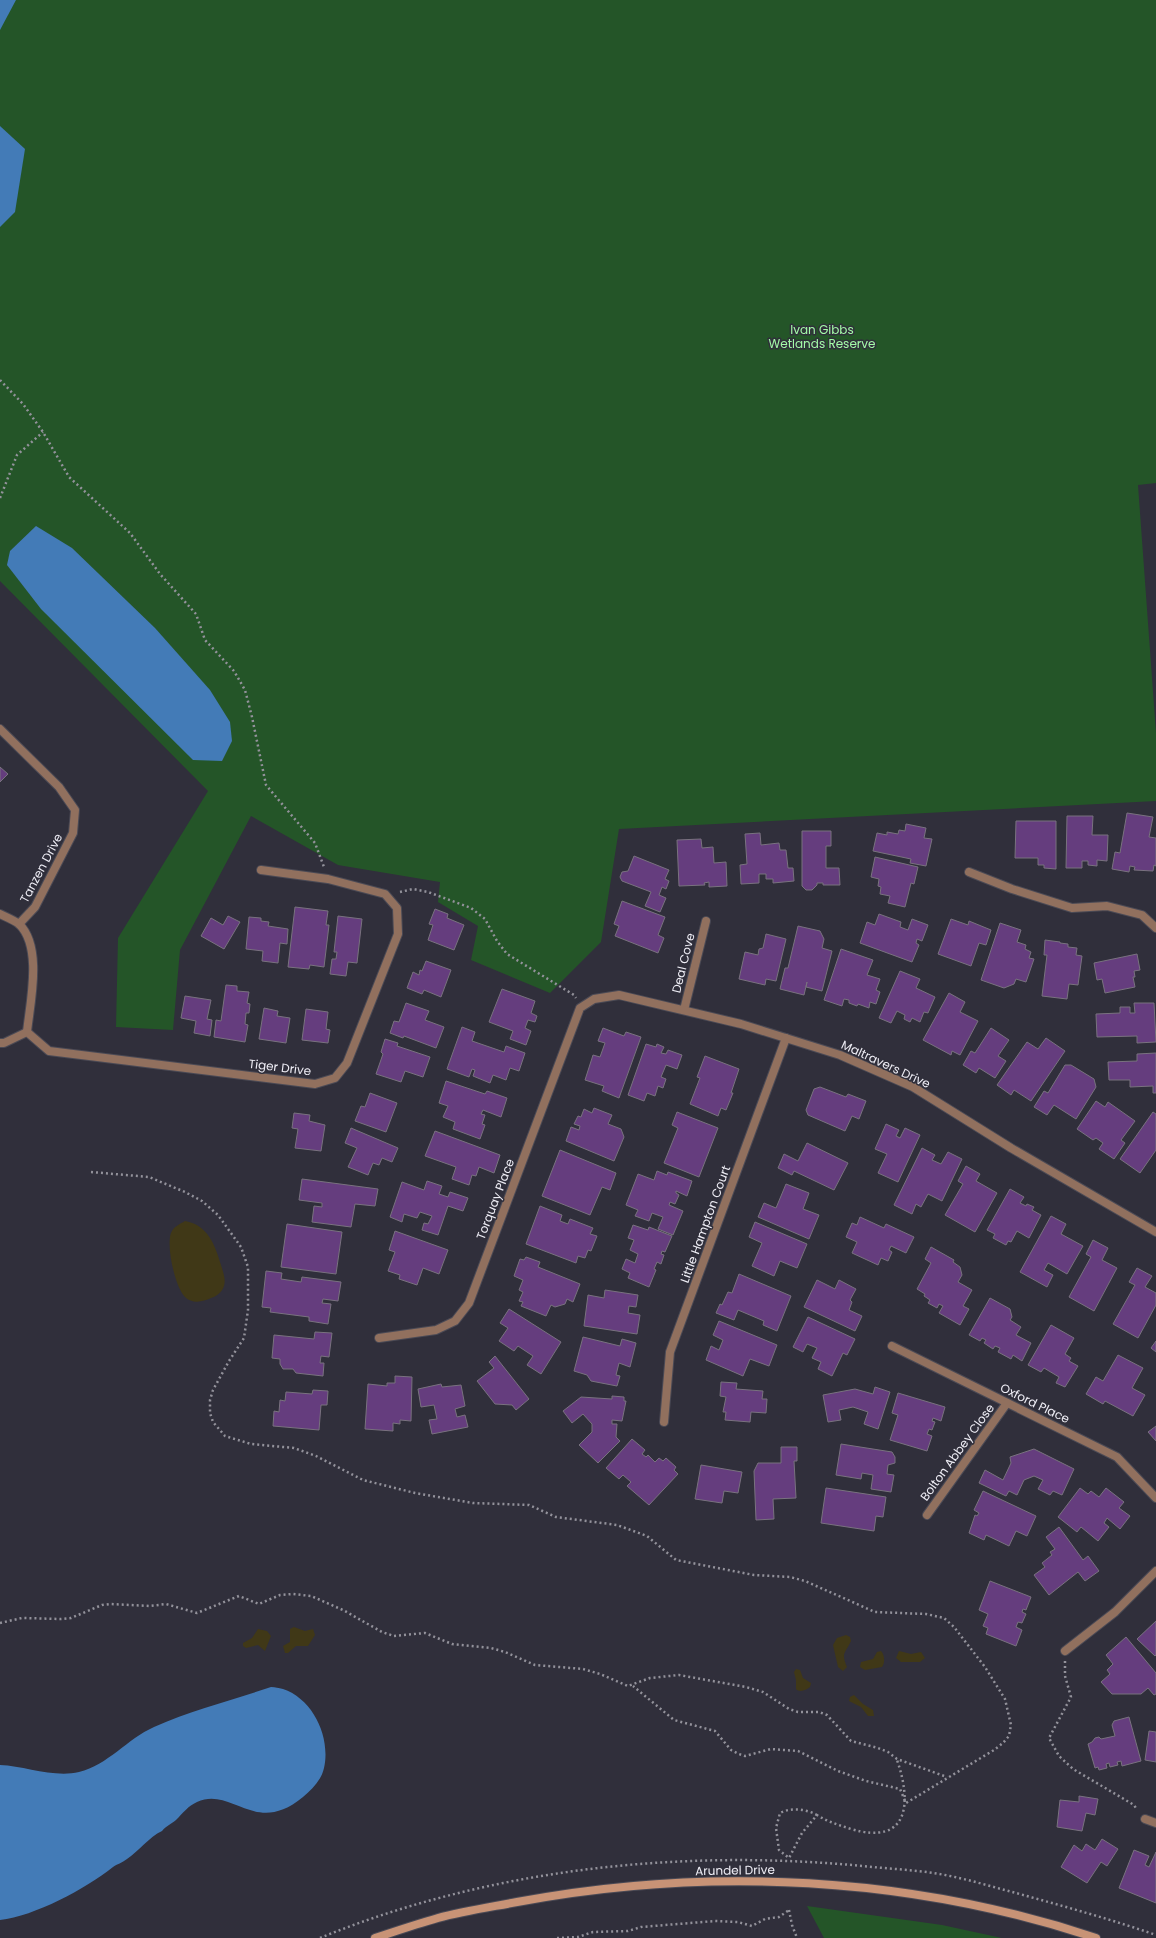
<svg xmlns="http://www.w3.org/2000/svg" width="1156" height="1938" viewBox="0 0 1156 1938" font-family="Poppins,sans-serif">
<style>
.green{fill:#245528}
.sand{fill:#403817}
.water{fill:#437bb7}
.building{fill:#653d7e;stroke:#79727f}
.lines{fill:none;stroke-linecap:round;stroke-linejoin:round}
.street-casing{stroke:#4b4a55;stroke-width:10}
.secondary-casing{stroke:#4b4a55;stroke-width:10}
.path{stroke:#93929b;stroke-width:2.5;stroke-dasharray:2 3;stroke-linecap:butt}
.street{stroke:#91705e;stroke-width:8}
.secondary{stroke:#c89376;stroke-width:8}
.labels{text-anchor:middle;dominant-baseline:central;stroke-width:3;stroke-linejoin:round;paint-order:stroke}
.park-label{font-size:12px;fill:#a3fba7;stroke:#302f3b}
.street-label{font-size:12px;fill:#efeef6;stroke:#302f3b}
</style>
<rect width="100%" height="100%" fill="#302f3b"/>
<g class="green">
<path d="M0 0H1156V483L1138 485 1156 733V801L619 829 601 942 550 993 471 960 478 926 438 902 440 882 338 865 251 816 180 950 173 1030 116 1027 118 938 208 791 0 581Z"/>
<path d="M807 1906 942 1925 1002 1938H824Z"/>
</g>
<g class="sand">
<path d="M185 1221C208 1225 215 1245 221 1265 223 1272 226 1279 224 1286 222 1292 217 1296 211 1298 203 1302 192 1304 185 1297 175 1287 166 1246 171 1233 173 1227 180 1224 185 1221Z"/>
<path d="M294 1627 305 1631 313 1629 315 1635 308 1646H296L288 1653H285L283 1646 290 1642V1629Z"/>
<path d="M258 1629 267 1631 271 1636 265 1651 258 1645 246 1648 243 1646V1643L252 1638Z"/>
<path d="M846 1635 850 1637 851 1641C845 1654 841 1652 847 1667L843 1671 838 1667 833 1645 837 1638Z"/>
<path d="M881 1651C885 1655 885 1664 882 1667L865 1670 860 1667 861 1662 873 1659 877 1652Z"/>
<path d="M899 1651 911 1654 921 1652 925 1658 920 1662H901L896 1658Z"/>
<path d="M796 1669 800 1670 803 1678 811 1683 810 1687C806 1690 800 1693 796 1689V1680L794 1672Z"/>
<path d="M854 1695 863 1704 873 1710 874 1716H868L861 1707 849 1701 850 1697Z"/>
</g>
<g class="water">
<path d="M0 0H16L0 30Z"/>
<path d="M0 126 25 149 15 212 0 227Z"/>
<path d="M36 526 72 548 155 628 210 690 230 722 232 741 222 761 193 760 41 609 7 565 10 551Z"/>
<path d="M271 1687C276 1687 278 1688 283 1689 313 1699 331 1737 324 1768 321 1781 312 1789 303 1797 255 1837 232 1786 197 1802 188 1806 183 1813 176 1820 171 1824 166 1826 162 1831 149 1837 139 1851 127 1859 122 1863 117 1864 113 1867 85 1889 35 1916 0 1920V1765C25 1766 54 1778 79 1772 108 1765 127 1739 154 1727 192 1710 233 1700 271 1687Z"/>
</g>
<g class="building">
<path d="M0 767 8 774 0 782Z"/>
<path d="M1127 813 1153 817 1149 837 1156 838V866L1154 865 1153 871 1134 870 1135 867 1130 866 1129 872 1112 869 1115 852 1120 853Z"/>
<path d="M1067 816H1093L1092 835H1108L1107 861 1097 860V866L1088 865V861H1082V868H1066Z"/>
<path d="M1016 821H1056V869L1044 868V865H1038V858H1015Z"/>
<path d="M906 824 926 828 924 838 932 839 926 866 910 863 911 859 873 851 877 833 887 835V832L898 834 899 830 905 831Z"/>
<path d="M802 831H831V846H826V868H839L840 885H823V883H817V885L812 890H806L802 886Z"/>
<path d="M760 833 761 845 779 843 780 850H786L788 868H793L794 881 773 883V879H766V874H759V883L741 884 740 865 747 864 745 834Z"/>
<path d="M701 839 702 848 713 847 714 863 726 862 727 886 709 887V882L704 883 705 885 679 886 677 840Z"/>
<path d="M634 856 669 870 665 879 669 881 666 889 662 887 659 895 666 898 660 912 645 906 651 892 622 881 620 877 622 872 628 871Z"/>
<path d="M875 857 918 867 914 884 911 883 905 907 888 903 890 896 880 894 881 887 878 886 879 879 871 877Z"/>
<path d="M622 901 665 917 658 935 664 938 658 953 615 936 619 926 614 924Z"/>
<path d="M295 907 328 911 326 925H329L324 967 310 965 309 969 288 967Z"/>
<path d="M435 909 448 914 447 918 464 925 454 950 428 940 433 925 429 924Z"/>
<path d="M879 914 901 922 900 927 908 930 912 919 928 925 922 941 917 939 916 943 919 945 912 962 860 943 867 922 875 925Z"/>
<path d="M228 916 240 922 224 949 201 936 211 918 223 925Z"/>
<path d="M338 916 362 919 357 963 348 962 346 976 330 974 332 959H336L337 952H334Z"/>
<path d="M249 917 261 918V921L269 922 268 926 288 929 287 944 280 943 278 963 262 961 263 951 246 949Z"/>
<path d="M951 919 968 925 969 921 991 930 986 945 979 943 971 966 938 954Z"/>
<path d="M1000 923 1021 930 1017 942 1026 945 1025 949 1031 952 1029 958 1034 959 1026 982 1016 979 1014 984 1004 988 981 980Z"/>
<path d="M798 926 820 931 824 939 822 948 832 951 822 991 806 987 807 982 804 995 780 989 785 968H788Z"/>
<path d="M766 934 786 939 776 981 766 979 765 985 739 979 745 952 758 955 759 949 763 948Z"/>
<path d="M1045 940 1060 942V943L1068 944V947L1077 948 1076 955 1082 956 1078 985 1069 984 1067 999 1042 996 1047 955H1044Z"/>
<path d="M841 949 873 960 867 975 880 979 876 990 880 992 876 1004 870 1002 869 1008 858 1004 857 1006 849 1003V1000L844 999 842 1006 824 1000Z"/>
<path d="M1137 954 1140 970 1134 971 1135 977H1133L1135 987 1105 993 1102 979 1097 980 1094 963Z"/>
<path d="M426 961 451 970 441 997 424 990 422 994 407 988 413 972 419 975 420 970 422 971Z"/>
<path d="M900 971 920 979 916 988 935 997 928 1013 924 1012 920 1022 912 1018 910 1022 904 1019 905 1015 897 1011 891 1023 879 1018Z"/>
<path d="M226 985 237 986V991L249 992 247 1003 250 1004 249 1013H246L245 1024 248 1025 245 1042 214 1037 216 1020 221 1021Z"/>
<path d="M502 989 535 1001 531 1013 537 1016 535 1022 528 1020 525 1028 531 1031 526 1045 510 1039 513 1031 489 1022Z"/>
<path d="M949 993 965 1002 960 1012 978 1021 960 1055 952 1051 951 1055 923 1040Z"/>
<path d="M185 996 211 1000 207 1019 212 1020 210 1036 194 1033 196 1021 181 1018Z"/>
<path d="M406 1003 429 1011 425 1020 444 1027 436 1048 404 1036 403 1038 390 1033 394 1021 399 1022Z"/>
<path d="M1134 1003H1154L1156 1042 1137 1043V1036L1097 1037 1096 1014 1120 1013V1007H1130V1013H1135Z"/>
<path d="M264 1008 278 1011 277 1016 290 1018 286 1043 259 1039Z"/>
<path d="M306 1009 328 1012 326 1029 330 1030 328 1043 302 1040Z"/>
<path d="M462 1027 475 1032 472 1041 504 1052 506 1046 525 1053 519 1071 510 1068 506 1080 493 1075 490 1083 473 1076 475 1070 472 1069 469 1077 447 1069Z"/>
<path d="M603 1028 624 1036 626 1032 641 1037 619 1098 602 1091 604 1086 585 1080 593 1055 600 1057 605 1043 598 1041Z"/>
<path d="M991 1028 1009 1040 998 1056 1006 1061 995 1078 979 1068 976 1073 963 1065 971 1051 975 1053Z"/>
<path d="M1046 1038 1065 1051 1031 1101 1014 1090 1011 1095 997 1085 1027 1042 1038 1049Z"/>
<path d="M385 1039 398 1043 397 1046 430 1057 423 1077 405 1071 401 1082 376 1074 383 1054 381 1052Z"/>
<path d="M646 1044 656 1047 657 1044 664 1047 661 1053 666 1054 668 1050 682 1055 677 1069 666 1065 661 1077 666 1079 663 1088 658 1086 655 1096 647 1093 644 1101 628 1095Z"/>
<path d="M1156 1053V1093H1153V1086L1130 1087V1080H1109L1108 1062 1137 1061V1054Z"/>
<path d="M705 1056 739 1069 731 1093H733L726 1110 721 1108 718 1116 690 1104 700 1078 697 1077Z"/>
<path d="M1065 1065H1071L1094 1079 1096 1087 1076 1119 1054 1105 1047 1115 1034 1107 1044 1091 1048 1093Z"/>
<path d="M446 1081 485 1094 487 1091 507 1098 501 1117 483 1110 481 1114 485 1115 482 1124 485 1125 480 1139 453 1129 455 1122 443 1117 448 1106 439 1103Z"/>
<path d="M820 1087 846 1097 848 1094 866 1101 859 1119 852 1116 845 1131 808 1115 806 1110 814 1089Z"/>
<path d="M370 1093 397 1103 386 1132 355 1121 361 1106 365 1107Z"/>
<path d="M1096 1101 1105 1107 1108 1102 1135 1121 1121 1140 1125 1143 1114 1159 1099 1149 1103 1143 1096 1138 1093 1140 1077 1129Z"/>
<path d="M594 1108 612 1115 608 1124 621 1129 624 1137 614 1161 566 1141 571 1127 579 1130 580 1126 574 1124 578 1116 581 1117 584 1109 592 1113Z"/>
<path d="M677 1112 718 1128 699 1177 664 1163 678 1128 672 1125Z"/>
<path d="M1153 1112 1156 1114V1150L1140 1173 1120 1159Z"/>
<path d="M294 1113 310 1115 309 1121 325 1125 321 1151 295 1148 298 1129 292 1128Z"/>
<path d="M886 1124 899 1130 896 1136 900 1138 905 1128 920 1135 898 1182 878 1173 887 1154 875 1149Z"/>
<path d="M351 1128 398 1148 392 1162 382 1158 379 1165 373 1163 368 1175 348 1167 357 1148 345 1143Z"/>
<path d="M435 1131 500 1155 494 1173 479 1167 476 1176 472 1175 469 1185 452 1179 456 1167 425 1156Z"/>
<path d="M807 1143 848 1163 834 1190 794 1171 792 1175 778 1168 784 1154 798 1161Z"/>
<path d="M922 1148 935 1155 932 1160 941 1164 948 1152 962 1159 942 1201 928 1194 921 1207 916 1204 912 1214 894 1205Z"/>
<path d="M560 1150 616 1173 610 1190 602 1187 590 1215 542 1196Z"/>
<path d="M966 1166 980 1174 976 1181 997 1193 975 1232 945 1215 963 1184 958 1181Z"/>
<path d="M657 1171 667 1175 668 1172 692 1181 687 1196 676 1191V1193L679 1195 675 1204 670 1202 669 1205 683 1211 673 1235 658 1229 663 1217 652 1213 649 1221 635 1216 638 1210 626 1205 638 1174 654 1180Z"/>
<path d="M302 1179 378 1189 375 1206 355 1204 351 1227 312 1222 314 1206 322 1207V1203L299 1200Z"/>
<path d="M427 1181 442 1186 439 1194 448 1197 450 1192 468 1198 463 1211 448 1206 438 1235 422 1230 424 1223 428 1224 432 1216 420 1212 417 1218 404 1214 402 1222 390 1217 402 1182 424 1190Z"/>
<path d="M786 1184 809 1193 803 1209 819 1215 809 1239 758 1217 764 1203 776 1208Z"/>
<path d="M1010 1189 1024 1197 1020 1203 1026 1206 1027 1204 1034 1207 1032 1210 1041 1215 1029 1238 1017 1231 1011 1242 1008 1241 1006 1245 993 1238 995 1234 987 1230Z"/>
<path d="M540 1206 562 1215 560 1221 568 1224 570 1219 593 1228 590 1234 597 1236 591 1251 588 1250 585 1258 578 1256 576 1263 526 1244Z"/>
<path d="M1051 1216 1066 1224 1061 1234 1083 1246 1067 1274 1048 1263 1044 1270 1053 1275 1047 1287 1020 1272Z"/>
<path d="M860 1217 884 1228 886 1224 914 1237 906 1253 891 1246 889 1250 892 1252 888 1261 881 1258 878 1265 852 1253 857 1242 846 1237 852 1223 857 1225Z"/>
<path d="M755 1222 807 1244 797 1268 780 1261 774 1276 752 1266 762 1243 749 1237Z"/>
<path d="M287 1224 342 1232 336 1274 281 1267Z"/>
<path d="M633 1225 648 1230 649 1227 672 1236 665 1252 662 1251 661 1254 664 1255 661 1264 657 1262 654 1269 656 1270 649 1287 628 1278 630 1273 622 1269 626 1259 635 1263 638 1254 630 1250 634 1240 628 1238Z"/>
<path d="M395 1231 448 1250 439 1274 423 1268 417 1285 399 1279 400 1275 388 1271 395 1252 389 1250Z"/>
<path d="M1093 1240 1108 1248 1102 1260 1117 1268 1094 1311 1069 1297 1091 1257 1086 1254Z"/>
<path d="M931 1247 954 1260 953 1262 960 1267 962 1275 958 1282 972 1290 963 1306 969 1309 960 1325 939 1313 943 1306 939 1304 937 1308 928 1303 930 1300 924 1296 925 1294 917 1289 931 1263 925 1259Z"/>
<path d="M526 1257 540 1262 538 1267 580 1284 573 1302 567 1299 565 1304 555 1307 551 1305 546 1316 521 1306 523 1302 519 1301 523 1292 519 1290 523 1280 514 1276 520 1259 524 1260Z"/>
<path d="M1137 1268 1152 1276 1145 1287 1156 1293V1305L1138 1338 1113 1324 1135 1285 1129 1282Z"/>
<path d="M266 1271 282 1273 281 1279 301 1282 302 1277 341 1282 338 1301 323 1299 322 1303 331 1304 328 1324 309 1321V1317L270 1312 271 1308 262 1307Z"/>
<path d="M739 1274 791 1296 777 1331 763 1325 764 1321 738 1310 734 1320 716 1313 720 1304 722 1305 728 1292 732 1293Z"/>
<path d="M817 1280 835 1289 839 1280 856 1289 850 1300 852 1302 849 1310 862 1316 855 1331 804 1307Z"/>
<path d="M605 1290 638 1295 636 1307 629 1306 628 1313 640 1315 637 1334 584 1326 588 1295 604 1298Z"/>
<path d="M990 1298 1010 1309 1012 1317 1010 1320 1021 1327 1016 1335 1031 1343 1022 1361 1013 1355 1011 1359 998 1352 1000 1348 995 1346 993 1349 984 1343 986 1340 982 1338 980 1341 969 1335Z"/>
<path d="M509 1309 561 1342 541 1374 527 1365 533 1356 518 1346 514 1351 499 1341 508 1328 500 1323Z"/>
<path d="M808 1317 855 1339 847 1355 843 1353 832 1376 818 1369 821 1362 812 1358 817 1348 807 1344 803 1352 793 1347Z"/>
<path d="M719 1321 777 1345 769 1366 750 1359 743 1376 706 1360 711 1346 719 1350 723 1340 713 1335Z"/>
<path d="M1051 1325 1074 1338 1065 1354 1071 1358 1069 1361 1078 1366 1065 1387 1056 1383 1059 1377 1044 1368 1041 1372 1028 1365Z"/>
<path d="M315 1332 332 1333 329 1357 321 1356 320 1363H324L323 1376 296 1373 293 1369H283L280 1364V1359L272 1358 274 1335 314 1339Z"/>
<path d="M583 1337 620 1346 622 1339 636 1343 630 1367 619 1363 616 1375 620 1376 617 1386 591 1381 587 1375 574 1371Z"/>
<path d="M1156 1341V1352L1151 1348Z"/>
<path d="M1118 1355 1143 1368 1132 1388 1145 1395 1133 1416 1105 1401 1103 1404 1086 1394 1096 1377 1103 1381Z"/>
<path d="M495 1356 529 1399 516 1410 512 1405 495 1404 477 1381 494 1368 489 1362Z"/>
<path d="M395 1376 412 1377 411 1421 400 1420V1424L393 1423V1431L365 1429 368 1384 387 1386V1383H395Z"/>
<path d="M721 1382 737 1383 736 1389 763 1391 762 1399H767L766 1413 751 1412 750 1422 725 1420 726 1412H723L726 1397 720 1396Z"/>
<path d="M441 1384 442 1387 461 1385 465 1406 455 1409 457 1417 465 1415 468 1427 432 1434 429 1420 437 1419 434 1405 421 1407 418 1389Z"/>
<path d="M875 1387 890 1392 878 1429 864 1424 868 1412 853 1407 839 1410 841 1420 828 1422 823 1395 855 1389 873 1394Z"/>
<path d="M313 1390 328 1391 327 1405H321L319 1430 273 1426 274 1411 279 1412 280 1400 285 1401 286 1392 312 1394Z"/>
<path d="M898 1393 945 1407 941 1421 933 1418 932 1421 935 1422 932 1430 929 1429 927 1434 932 1436 927 1451 890 1440 898 1415 892 1413Z"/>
<path d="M612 1396 624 1397V1401H626L622 1421 612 1420V1424H617L616 1437 620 1441 598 1463 579 1445 592 1432V1424L583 1414 572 1423 563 1411 581 1397 612 1399Z"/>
<path d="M1156 1426V1441L1148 1432Z"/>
<path d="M632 1439 645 1450 642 1454 646 1457 648 1455 655 1462 659 1458 663 1461 666 1458 676 1467 674 1470 678 1474 649 1505 627 1486 631 1482 623 1475 619 1479 606 1468Z"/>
<path d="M841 1444 892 1452 895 1457V1463L888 1465 887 1474 894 1475 891 1492 871 1489 873 1475 862 1473 861 1479 836 1475Z"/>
<path d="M781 1447H797V1461H794L796 1498 773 1499 774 1519 756 1520 754 1471 758 1463H781Z"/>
<path d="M1034 1449 1074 1469 1062 1495 1053 1491 1050 1495 1038 1489 1043 1480 1034 1476 1024 1480 1017 1495 1009 1491 1006 1496 979 1483 985 1470 1003 1480 1011 1463 1010 1457Z"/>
<path d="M701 1465 742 1472 738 1493 724 1491 722 1503 695 1499Z"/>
<path d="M826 1488 886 1497 883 1517 876 1516 874 1531 821 1523Z"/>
<path d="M1080 1488 1088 1494 1091 1491 1099 1497 1106 1488 1124 1502 1119 1508 1130 1516 1120 1529 1107 1518 1104 1523 1109 1527 1098 1541 1081 1527 1077 1532 1058 1517Z"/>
<path d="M983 1491 1036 1516 1027 1536 1016 1531 1009 1546 986 1535 984 1540 969 1533 975 1515 977 1516 979 1513 974 1510Z"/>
<path d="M1059 1527 1083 1560 1088 1556 1099 1571 1085 1581 1078 1572 1049 1595 1034 1575 1045 1567 1042 1563 1052 1555 1050 1552 1055 1549 1046 1537Z"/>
<path d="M990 1581 1031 1597 1026 1610 1023 1609 1022 1612 1026 1614 1022 1623 1018 1622 1016 1627 1022 1630 1016 1646 986 1634 988 1628 983 1626 988 1614 979 1610Z"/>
<path d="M1156 1621V1655L1155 1656 1137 1639Z"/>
<path d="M1126 1637 1156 1673V1694L1154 1695 1148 1688 1141 1694H1112L1101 1682 1110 1674 1107 1670 1113 1664 1106 1655Z"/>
<path d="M1129 1717 1141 1761 1122 1766 1121 1761 1117 1762 1118 1765 1110 1767 1109 1763 1106 1764 1107 1768 1099 1770 1098 1767 1095 1768 1088 1744 1092 1742 1095 1738 1099 1737 1101 1739 1115 1736 1112 1725 1114 1721Z"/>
<path d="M1149 1731 1156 1732V1762L1145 1760Z"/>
<path d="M1079 1796 1098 1799 1095 1815 1086 1813 1082 1831 1057 1827 1060 1800 1079 1802Z"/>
<path d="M1102 1839 1118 1849 1107 1866 1101 1862 1087 1883 1061 1867 1074 1845 1082 1851 1086 1844 1095 1850Z"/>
<path d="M1134 1850 1149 1856 1145 1865 1149 1867 1156 1852V1903L1119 1888Z"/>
</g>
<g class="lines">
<defs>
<g id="street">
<path d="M0 729 59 787 75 810 73 833 35 907 19 924"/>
<path d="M969 872 1012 889 1072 908 1107 906 1142 915 1156 928"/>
<path d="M0 914C6 917 14 920 19 924 43 947 30 1003 27 1032"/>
<path d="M684 1010 706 921"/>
<path d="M0 1043H4L27 1032 49 1051 315 1084 335 1078 347 1063 398 934 397 908 385 894 328 879 261 870"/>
<path d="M379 1338 436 1330 455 1321 469 1303 580 1008 594 999 619 995 741 1024 840 1055 913 1087 1011 1148 1156 1232"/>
<path d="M892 1346 1117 1457 1156 1498"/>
<path d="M664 1422 670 1352 786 1038"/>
<path d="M927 1515 1007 1403"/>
<path d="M1065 1651 1115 1612 1156 1571"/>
<path d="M1145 1819 1156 1823"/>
</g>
<path id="secondary" d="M375 1938C396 1931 417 1924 438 1918 464 1911 491 1907 517 1902 709 1866 910 1876 1096 1938"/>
</defs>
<use href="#street" class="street-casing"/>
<use href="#secondary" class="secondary-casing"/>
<g class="path">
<path d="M0 380 23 404 43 432 69 477 130 533 160 574 196 614 205 640 234 671 245 690 252 717 266 785 315 843 324 867"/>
<path d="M0 498 17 455 43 432"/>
<path d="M400 892 413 889 428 892 471 908 485 919 497 941 507 954 574 995 576 998"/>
<path d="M91 1172 149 1177 185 1192 202 1201 218 1215 241 1247 248 1267V1310L244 1338 229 1361 213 1390 210 1400V1413L213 1422 225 1436 251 1444 294 1448 316 1456 363 1480 415 1493 473 1503 529 1505 556 1517 617 1525 647 1536 676 1560 754 1575 790 1577 805 1581 875 1612 926 1614 944 1618 954 1627 985 1667 1005 1699 1011 1725 1009 1736 1003 1743 994 1750 906 1803 900 1789 866 1781 838 1771 798 1751 771 1749 745 1756 739 1754 731 1750 715 1731 674 1720 633 1686"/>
<path d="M0 1623 22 1618 61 1619 71 1618 102 1605 110 1604 150 1606 166 1604 197 1613 239 1596 259 1604 280 1595 293 1594 311 1596 343 1610 382 1632 394 1636 425 1633 452 1644 491 1648 505 1652 535 1665 583 1669 600 1674 628 1686 650 1678 679 1675 746 1687 763 1692 789 1709 798 1712H819L827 1715 851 1741 878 1748 888 1752 897 1759 947 1777"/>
<path d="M1065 1661V1676L1071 1697 1049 1738 1059 1756 1073 1769 1134 1805 1137 1810"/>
<path d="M817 1815C806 1809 791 1807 780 1813L776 1828 779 1850 789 1858 802 1833 817 1815C828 1822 839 1825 851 1829 909 1846 912 1803 897 1760"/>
<path d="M789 1910 792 1925 797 1938"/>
<path d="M320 1938C493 1867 688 1848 873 1867 893 1869 913 1870 933 1873 961 1877 989 1886 1016 1893 1063 1906 1110 1919 1156 1935"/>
<path d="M557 1938 578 1937 593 1932 628 1931 641 1927 715 1921 738 1922 752 1926 765 1919 779 1917 789 1910"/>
</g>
<use href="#street" class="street"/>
<use href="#secondary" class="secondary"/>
</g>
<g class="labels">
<g class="park-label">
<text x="822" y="329">Ivan Gibbs<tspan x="822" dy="14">Wetlands Reserve</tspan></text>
</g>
<g class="street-label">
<text transform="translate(41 868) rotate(-62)">Tanzen Drive</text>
<text transform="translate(683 963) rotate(-76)">Deal Cove</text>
<text transform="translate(886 1064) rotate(25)">Maltravers Drive</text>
<text transform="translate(280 1067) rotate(7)">Tiger Drive</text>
<text transform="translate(495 1199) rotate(-69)">Torquay Place</text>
<text transform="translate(705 1224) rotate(-70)">Little Hampton Court</text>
<text transform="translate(1035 1403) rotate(26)">Oxford Place</text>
<text transform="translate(957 1452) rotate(-54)">Bolton Abbey Close</text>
<text transform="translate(735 1870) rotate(-1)">Arundel Drive</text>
</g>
</g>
</svg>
